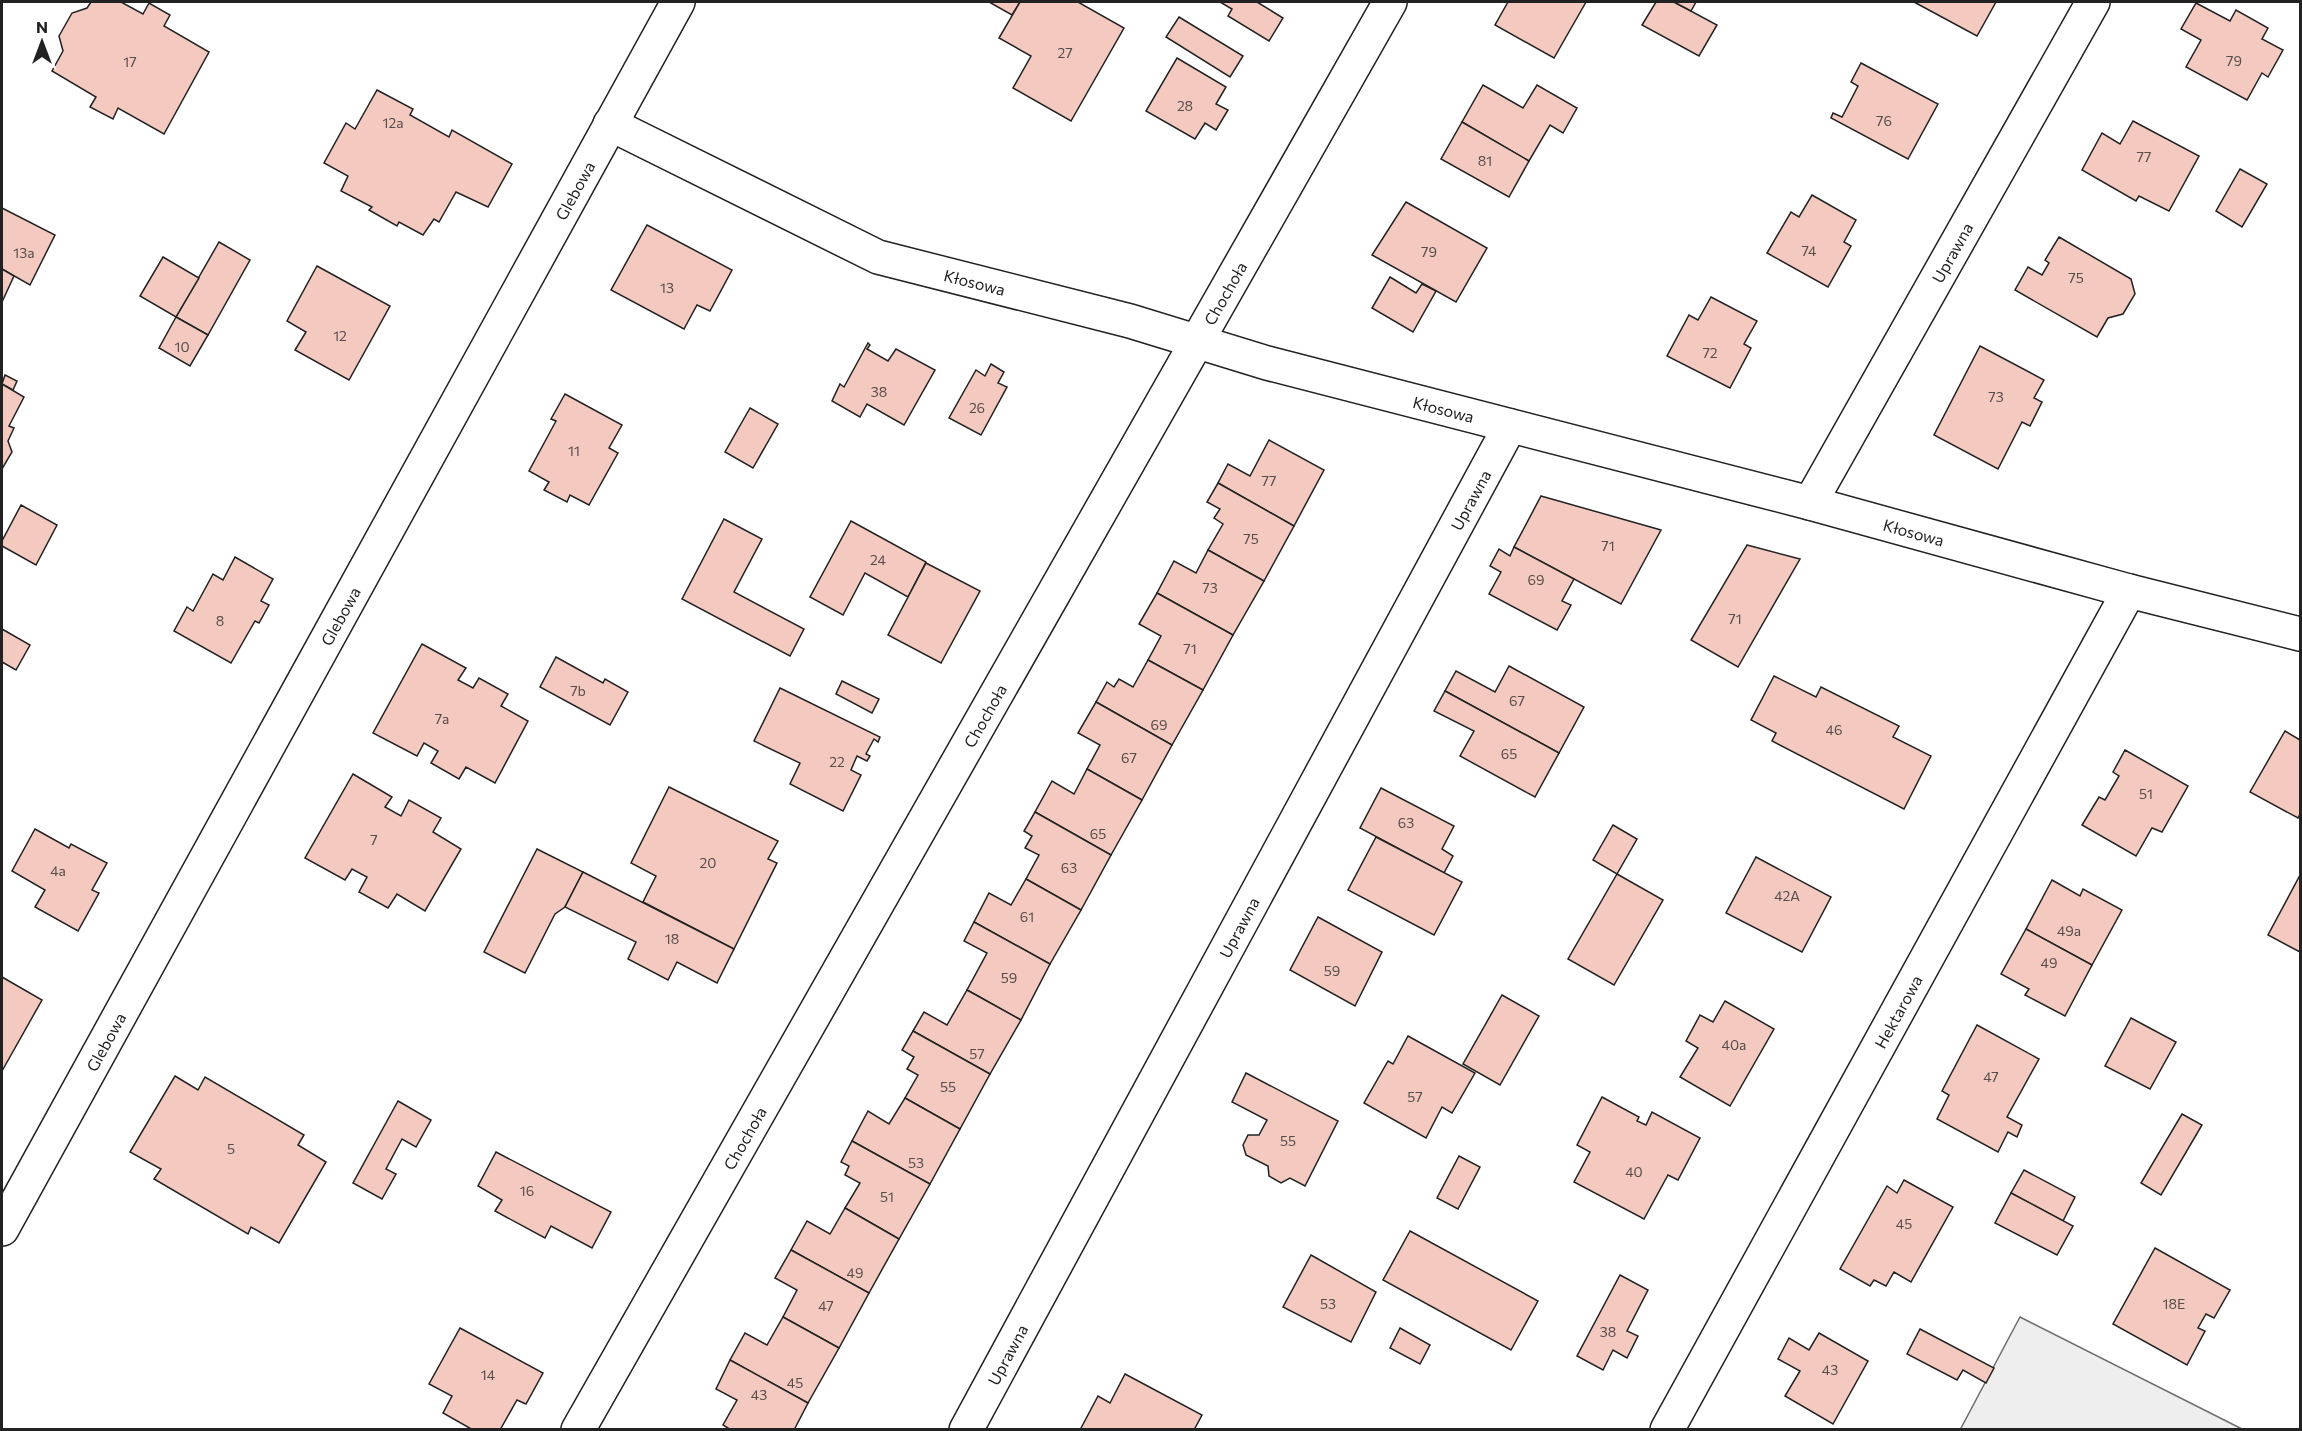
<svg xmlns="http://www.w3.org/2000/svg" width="2302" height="1431" viewBox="0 0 2302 1431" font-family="Commissioner,sans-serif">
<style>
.green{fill:#eee;stroke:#6f6f6f;stroke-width:1.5}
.building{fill:#f3c9c0;stroke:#222;stroke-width:1.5}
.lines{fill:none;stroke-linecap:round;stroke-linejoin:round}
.minor-casing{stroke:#222;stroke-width:36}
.minor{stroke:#fff;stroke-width:33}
.labels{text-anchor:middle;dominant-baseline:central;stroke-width:4.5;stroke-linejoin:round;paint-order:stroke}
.number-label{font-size:14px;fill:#564c4a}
.street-label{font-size:16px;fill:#222;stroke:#fff}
</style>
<rect width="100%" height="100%" fill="#fff"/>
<path class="green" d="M2020 1317 2242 1429 1960 1430Z"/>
<g class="building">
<path d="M91 2H121L143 14 149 3 170 15 164 26 209 52 164 134 118 108 113 119 90 107 96 97 52 71 63 51 59 36 72 13 87 8Z"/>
<path d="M989 2H1020L1012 15Z"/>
<path d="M1020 2H1078L1124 28 1071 121 1013 88 1031 56 999 38Z"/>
<path d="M1220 2H1257L1283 18 1269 41 1228 16 1232 9Z"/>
<path d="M1508 2H1586L1554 58 1495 25Z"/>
<path d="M1656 2H1674L1717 25 1699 56 1642 25Z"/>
<path d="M1674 2H1696L1691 11Z"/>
<path d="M1914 2H1996L1977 36Z"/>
<path d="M2196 3 2230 21 2236 10 2268 28 2262 39 2283 50 2268 77 2262 73 2247 100 2186 67 2201 40 2181 29Z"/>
<path d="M1179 17 1243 56 1230 77 1166 37Z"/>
<path d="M1177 58 1226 87 1216 104 1228 110 1216 130 1205 123 1195 139 1146 111Z"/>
<path d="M1861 63 1938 104 1908 159 1831 118 1833 113 1842 117 1858 86 1851 82Z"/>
<path d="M1483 85 1523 108 1537 85 1577 108 1563 133 1550 125 1529 161 1462 122Z"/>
<path d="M377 90 413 109 410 115 449 137 452 130 512 164 488 207 456 192 439 222 434 219 423 235 399 222 397 226 369 210 372 207 341 191 348 176 324 163 346 123 355 129Z"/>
<path d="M2133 121 2199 156 2169 211 2139 196 2136 201 2082 170 2102 133 2120 144Z"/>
<path d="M1462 122 1529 161 1509 197 1441 159Z"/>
<path d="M2240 169 2267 184 2242 227 2216 211Z"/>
<path d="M1812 195 1856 220 1844 242 1851 246 1828 287 1767 253 1791 212 1799 217Z"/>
<path d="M1406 202 1487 248 1456 302 1372 255Z"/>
<path d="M2 208 55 235 30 285 2 269Z"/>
<path d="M647 225 732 270 710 311 697 305 684 329 611 290Z"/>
<path d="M2059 237 2131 279 2135 294 2123 314 2108 318 2097 337 2015 290 2028 267 2042 275 2049 263 2045 260Z"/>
<path d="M219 242 250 260 208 335 176 317Z"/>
<path d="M163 257 199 278 176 317 140 296Z"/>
<path d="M317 266 390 306 349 380 295 350 306 332 287 321Z"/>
<path d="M2 269 14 276 2 302Z"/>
<path d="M1390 277 1416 293 1422 284 1436 291 1413 332 1372 308Z"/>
<path d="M1711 297 1757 321 1744 344 1751 348 1730 388 1667 356 1689 315 1698 320Z"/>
<path d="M176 317 208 335 190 366 159 348Z"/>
<path d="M868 343 870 345 867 349 888 361 896 349 935 370 904 425 867 404 860 417 832 401 840 384 844 387Z"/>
<path d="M1980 346 2044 380 2034 398 2042 402 2030 426 2022 422 1998 469 1934 435Z"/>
<path d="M991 364 1004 372 998 383 1007 387 981 435 949 418 976 370 985 376Z"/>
<path d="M5 375 17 381 13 390 2 384Z"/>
<path d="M2 384 24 397 9 426 14 428 8 441 12 452 2 469Z"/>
<path d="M565 394 622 425 609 448 618 453 589 505 570 495 567 502 544 490 549 482 529 471 556 421 551 419Z"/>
<path d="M750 408 778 424 753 468 725 452Z"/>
<path d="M1269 440 1324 470 1294 526 1218 483 1228 464 1250 476Z"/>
<path d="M1218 483 1294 526 1264 581 1208 550 1223 524 1214 518 1220 509 1207 502Z"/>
<path d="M1541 496 1661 530 1621 604 1514 547Z"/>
<path d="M21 505 57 525 36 565 2 546V541Z"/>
<path d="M724 519 762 539 734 592 804 629 790 656 682 599Z"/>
<path d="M851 521 926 562 908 597 865 573 843 615 810 597Z"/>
<path d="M1747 545 1800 559 1738 667 1691 640Z"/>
<path d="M1514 547 1574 579 1562 601 1571 605 1557 630 1489 594 1501 572 1490 566 1499 549 1510 556Z"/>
<path d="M1208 550 1264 581 1233 635 1157 593 1174 561 1196 573Z"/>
<path d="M235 557 273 579 261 601 269 605 259 623 255 621 231 663 174 631 187 607 193 611 213 574 223 580Z"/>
<path d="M926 563 980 591 941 663 888 635Z"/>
<path d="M1157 593 1233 635 1203 690 1148 660 1161 636 1139 624Z"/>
<path d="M2 629 30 645 16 670 2 662Z"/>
<path d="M422 644 466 668 458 680 473 688 479 678 508 694 501 706 528 721 495 783 466 767 459 779 431 763 438 751 424 743 417 756 373 733Z"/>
<path d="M556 657 603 683 605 679 628 692 610 725 540 687Z"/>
<path d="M1148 660 1203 690 1172 745 1096 702 1107 682 1114 687 1119 679 1133 687Z"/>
<path d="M1509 666 1584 707 1559 753 1445 691 1456 671 1495 692Z"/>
<path d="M1774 676 1816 697 1821 687 1899 726 1893 737 1931 756 1904 809 1772 741 1776 733 1751 720Z"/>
<path d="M842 681 879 699 872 713 836 694Z"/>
<path d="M780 688 880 737 878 742 874 739 866 754 870 756 867 761 857 756 851 770 861 775 843 811 790 784 800 763 754 741Z"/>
<path d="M1445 691 1559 753 1535 797 1460 756 1474 731 1434 711Z"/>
<path d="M1096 702 1172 745 1142 800 1087 769 1100 745 1078 733Z"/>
<path d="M2285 731 2300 740V814L2298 818 2250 792Z"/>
<path d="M2125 750 2188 786 2162 832 2152 828 2136 856 2082 825 2099 797 2105 800 2119 776 2113 772Z"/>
<path d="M1087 769 1142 800 1111 855 1035 812 1052 781 1074 794Z"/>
<path d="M353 774 392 797 385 807 401 816 409 800 441 818 433 832 461 849 425 911 397 894 388 908 359 892 367 877 352 869 345 880 305 858Z"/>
<path d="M669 787 778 841 768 859 777 863 734 949 643 902 656 876 631 863Z"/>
<path d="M1381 788 1454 826 1442 849 1453 856 1444 873 1360 828Z"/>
<path d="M1035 812 1111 855 1081 910 1026 879 1039 855 1025 848 1032 836 1024 831Z"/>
<path d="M1613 825 1637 839 1617 874 1593 860Z"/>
<path d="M35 829 69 848 71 844 107 863 92 890 99 893 78 931 35 907 45 890 12 871Z"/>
<path d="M1376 837 1462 882 1434 935 1348 890Z"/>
<path d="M537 849 583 872 565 907 555 914 525 973 484 952Z"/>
<path d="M1756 857 1831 897 1802 952 1726 913Z"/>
<path d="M583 872 734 949 717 983 677 962 668 980 628 959 636 942 565 907Z"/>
<path d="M1617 874 1663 900 1614 985 1568 959Z"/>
<path d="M2299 877 2300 878V952L2268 935Z"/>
<path d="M1026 879 1081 910 1050 964 974 922 989 893 1011 905Z"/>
<path d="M2052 880 2080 896 2083 889 2122 910 2092 965 2026 929Z"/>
<path d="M1318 917 1382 952 1355 1006 1290 970Z"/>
<path d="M974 922 1050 964 1021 1020 967 990 987 953 964 941Z"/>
<path d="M2026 929 2092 965 2065 1016 2025 995 2029 989 2001 974Z"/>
<path d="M2 977 42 1000 2 1071Z"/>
<path d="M967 990 1021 1020 990 1074 913 1031 924 1012 947 1025Z"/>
<path d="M1502 995 1539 1016 1500 1085 1463 1064Z"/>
<path d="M1725 1001 1774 1029 1730 1106 1680 1077 1698 1048 1686 1041 1700 1015 1713 1022Z"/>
<path d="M2131 1018 2176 1042 2150 1089 2105 1066Z"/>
<path d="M1977 1025 2039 1059 2007 1117 2022 1125 2017 1137 2008 1132 1998 1152 1937 1119 1949 1095 1942 1091Z"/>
<path d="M913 1031 990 1074 960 1129 905 1098 918 1075 907 1069 914 1057 902 1050Z"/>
<path d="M1408 1036 1475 1073 1452 1113 1442 1107 1426 1138 1364 1103 1388 1061 1393 1064Z"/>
<path d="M1246 1073 1338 1121 1305 1186 1290 1178 1281 1183 1269 1176 1268 1166 1246 1155 1243 1145 1248 1135H1259L1267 1120 1232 1102Z"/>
<path d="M175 1076 198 1090 205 1077 304 1135 298 1145 326 1162 279 1243 251 1227 248 1234 154 1179 161 1169 130 1152Z"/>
<path d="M1602 1097 1639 1117 1637 1121 1646 1125 1652 1112 1700 1138 1678 1180 1668 1175 1644 1219 1574 1182 1590 1152 1577 1145Z"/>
<path d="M905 1098 960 1129 930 1184 852 1141 868 1111 889 1124Z"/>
<path d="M398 1101 431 1120 416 1147 402 1139 386 1169 396 1174 382 1199 353 1183Z"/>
<path d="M2182 1114 2202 1125 2161 1195 2141 1183Z"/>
<path d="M852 1141 930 1184 899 1239 845 1208 860 1183 845 1175 849 1166 841 1162Z"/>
<path d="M496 1152 611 1212 592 1248 551 1226 545 1238 495 1211 502 1200 478 1186Z"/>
<path d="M1459 1156 1480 1167 1458 1209 1437 1198Z"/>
<path d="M2024 1170 2075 1197 2063 1221 2011 1193Z"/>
<path d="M1904 1180 1953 1207 1911 1282 1894 1272 1886 1286 1874 1280 1870 1286 1840 1269 1887 1186 1897 1193Z"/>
<path d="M2011 1193 2073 1226 2057 1255 1995 1223Z"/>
<path d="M845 1208 899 1239 869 1293 791 1250 807 1221 830 1234Z"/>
<path d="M1410 1231 1538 1301 1511 1350 1383 1280Z"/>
<path d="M2155 1248 2230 1290 2214 1318 2206 1314 2198 1328 2205 1331 2187 1365 2113 1324Z"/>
<path d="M791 1250 869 1293 839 1348 783 1317 797 1290 775 1278Z"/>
<path d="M1311 1255 1376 1292 1351 1342 1283 1307Z"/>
<path d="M1620 1275 1648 1290 1627 1331 1638 1336 1627 1358 1613 1350 1603 1370 1577 1356Z"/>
<path d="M783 1317 839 1348 808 1403 730 1360 745 1333 767 1345Z"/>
<path d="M460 1328 543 1373 526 1404 517 1400 500 1430H473L443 1413 452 1396 429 1384Z"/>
<path d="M1400 1328 1430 1345 1420 1364 1390 1348Z"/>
<path d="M1920 1329 1994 1368 1986 1383 1963 1370 1957 1380 1907 1354Z"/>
<path d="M1819 1333 1868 1361 1833 1424 1785 1396 1800 1371 1778 1359 1789 1338 1809 1350Z"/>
<path d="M730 1360 808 1403 794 1430H731L723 1425 737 1400 716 1389Z"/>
<path d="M1125 1374 1202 1415 1194 1430H1080L1098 1396 1110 1403Z"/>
</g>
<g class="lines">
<defs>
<g id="minor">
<path id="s1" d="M610 124 878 257 1130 321 1267 363 1810 503 2129 591 2300 634"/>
<path id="s2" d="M1810 503 2093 2"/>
<path id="s3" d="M2 1229 678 2"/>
<path id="s4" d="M578 1430 1390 2"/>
<path id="s5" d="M966 1430 1510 426"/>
<path id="s6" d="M1667 1430 2129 591"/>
</g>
</defs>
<use href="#minor" class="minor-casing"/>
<use href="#minor" class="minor"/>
</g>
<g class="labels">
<g class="number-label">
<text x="1065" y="52">27</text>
<text x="2234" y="60">79</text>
<text x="130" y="61">17</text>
<text x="1185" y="105">28</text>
<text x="1884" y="120">76</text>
<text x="393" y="122">12a</text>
<text x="2144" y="156">77</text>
<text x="1485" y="160">81</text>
<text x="1809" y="250">74</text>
<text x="1429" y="251">79</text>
<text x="24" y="252">13a</text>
<text x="2076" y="277">75</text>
<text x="667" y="287">13</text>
<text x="340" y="335">12</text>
<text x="182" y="346">10</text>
<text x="1710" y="352">72</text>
<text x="879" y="391">38</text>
<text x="1996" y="396">73</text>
<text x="977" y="407">26</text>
<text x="574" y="450">11</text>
<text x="1269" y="480">77</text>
<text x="1251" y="538">75</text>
<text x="1608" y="545">71</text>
<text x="878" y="559">24</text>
<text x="1536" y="579">69</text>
<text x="1210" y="587">73</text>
<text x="1735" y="618">71</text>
<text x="220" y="620">8</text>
<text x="1190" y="648">71</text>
<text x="578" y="690">7b</text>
<text x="1517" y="700">67</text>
<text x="442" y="718">7a</text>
<text x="1159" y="724">69</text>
<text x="1834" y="729">46</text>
<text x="1509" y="753">65</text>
<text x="1129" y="757">67</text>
<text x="837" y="761">22</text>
<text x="2146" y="793">51</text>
<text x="1406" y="822">63</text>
<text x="1098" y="833">65</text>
<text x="374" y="839">7</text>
<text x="708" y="862">20</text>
<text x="1069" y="867">63</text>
<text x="58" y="870">4a</text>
<text x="1787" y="895">42A</text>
<text x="1027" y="916">61</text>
<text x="2069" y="930">49a</text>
<text x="672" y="938">18</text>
<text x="2049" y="962">49</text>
<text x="1332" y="970">59</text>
<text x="1009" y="977">59</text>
<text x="1734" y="1044">40a</text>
<text x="977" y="1053">57</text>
<text x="1991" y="1076">47</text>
<text x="948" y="1086">55</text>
<text x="1415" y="1096">57</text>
<text x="1288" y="1140">55</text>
<text x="231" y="1148">5</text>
<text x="916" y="1162">53</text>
<text x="1634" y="1171">40</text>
<text x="527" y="1190">16</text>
<text x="887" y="1196">51</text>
<text x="1904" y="1223">45</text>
<text x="855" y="1272">49</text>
<text x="1328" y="1303">53</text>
<text x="2174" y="1303">18E</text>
<text x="826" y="1305">47</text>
<text x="1608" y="1331">38</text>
<text x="1830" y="1369">43</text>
<text x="488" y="1374">14</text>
<text x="795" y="1382">45</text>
<text x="759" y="1394">43</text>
</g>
<g class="street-label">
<text stroke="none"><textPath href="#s3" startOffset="1186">Glebowa</textPath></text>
<text stroke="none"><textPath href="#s2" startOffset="288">Uprawna</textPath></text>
<text stroke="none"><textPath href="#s1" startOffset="399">Kłosowa</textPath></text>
<text stroke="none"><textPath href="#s4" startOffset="1308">Chochoła</textPath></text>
<text stroke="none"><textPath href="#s1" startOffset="885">Kłosowa</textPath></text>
<text stroke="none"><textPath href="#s5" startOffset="1058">Uprawna</textPath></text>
<text stroke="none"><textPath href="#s1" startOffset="1371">Kłosowa</textPath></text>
<text stroke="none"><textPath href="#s3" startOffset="700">Glebowa</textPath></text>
<text stroke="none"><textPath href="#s4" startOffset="822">Chochoła</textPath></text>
<text stroke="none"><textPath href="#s5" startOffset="572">Uprawna</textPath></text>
<text stroke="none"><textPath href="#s6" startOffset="478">Hektarowa</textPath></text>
<text stroke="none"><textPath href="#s3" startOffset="214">Glebowa</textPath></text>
<text stroke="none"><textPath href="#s4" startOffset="336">Chochoła</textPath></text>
<text stroke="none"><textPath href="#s5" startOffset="86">Uprawna</textPath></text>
</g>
</g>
<rect width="2302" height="1431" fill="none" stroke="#222222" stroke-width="6"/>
<g transform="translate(42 42)" stroke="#ffffff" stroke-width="4.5" paint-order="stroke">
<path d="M0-4.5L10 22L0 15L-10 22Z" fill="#222222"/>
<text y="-9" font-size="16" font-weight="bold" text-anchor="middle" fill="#222222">N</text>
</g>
</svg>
